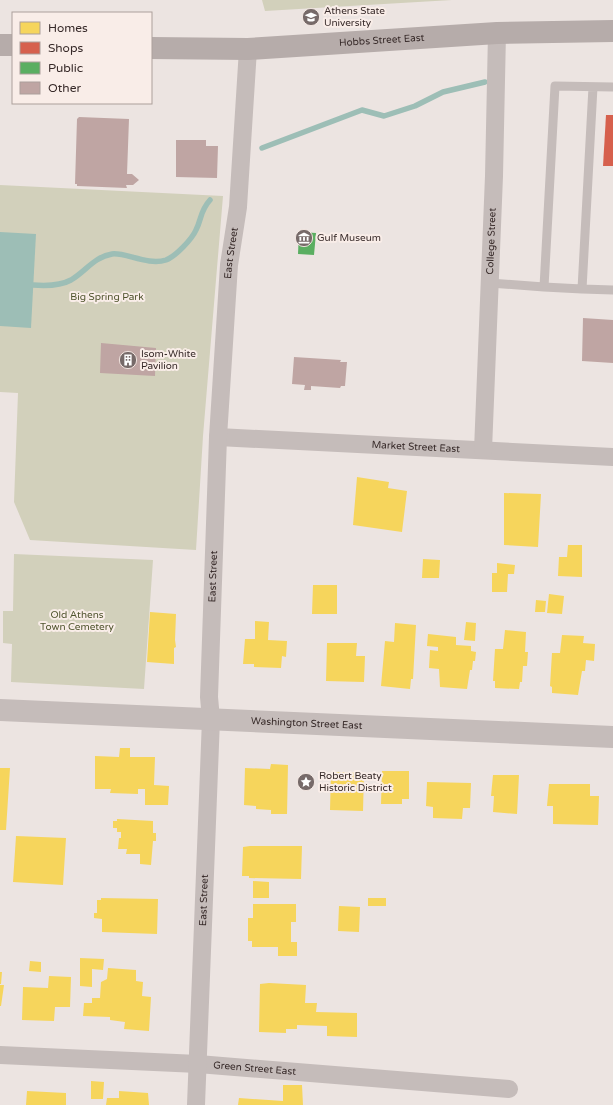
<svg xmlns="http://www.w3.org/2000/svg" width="613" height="1105" viewBox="0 0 613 1105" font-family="'Varela Round',sans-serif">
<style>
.green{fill:#d2d0bb}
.water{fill:#9dbeb6}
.homes{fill:#f6d55c}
.shops{fill:#d6604d}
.public{fill:#5aae61}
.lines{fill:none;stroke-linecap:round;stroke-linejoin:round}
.stream{stroke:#9dbeb6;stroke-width:5.5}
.building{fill:#bfa5a3}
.service{stroke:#c5bcba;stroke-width:9}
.minor{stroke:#c5bcba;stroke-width:18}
.tertiary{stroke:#c5bcba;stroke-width:22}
.secondary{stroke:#b6acaa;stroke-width:22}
.labels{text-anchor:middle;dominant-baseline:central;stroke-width:4;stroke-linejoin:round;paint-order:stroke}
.poi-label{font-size:10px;fill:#362928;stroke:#f9ede8;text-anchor:start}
.street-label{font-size:10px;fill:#362928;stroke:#f9ede8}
.park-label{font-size:10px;fill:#4e532c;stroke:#f9ede8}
</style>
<rect width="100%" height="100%" fill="#ece4e1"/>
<path class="green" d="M262,0h190l-187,11z
M0,185l223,11 -20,240 -7,114 -166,-10 -16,-38 4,-109 -18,-1z
M14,554l139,6 -9,129 -133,-7 1,-38 -9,-1v-32h10z"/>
<path class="water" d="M0,232l36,2 -5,94 -31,-2z"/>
<path class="homes" d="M357,477l32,5 -1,6 19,3 -5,41 -49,-7z
M504,493l37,1 -3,53 -34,-2z
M568,545h14v32l-24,-1 1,-19h8z
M423,559l17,1 -1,18h-17z
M497,563l18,2 -1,9h-6l-1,18h-15v-19h5z
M313,585h24v29h-25z
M549,594l15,2 -2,18 -15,-1z
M536,600l10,1 -1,11h-10z
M150,612l26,2 -1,26 1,7 -2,1v16l-27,-2z
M255,621l14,1 -1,18 19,1 -1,16 -4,-1 -1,12 -27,-1v-3h-11l2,-25h10z
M466,622l10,1 -1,18 -11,-1z
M395,623l21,2 -3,54h-2l-1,10 -29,-3 4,-45 9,1z
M505,630l21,2 -1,20h3l-1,14h-4l-1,16h-2l-1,7 -24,-1v-7h-2l2,-32h8z
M428,634l28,3v8l15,1v5l5,1 -1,9h-2l-1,9h-2l-3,19 -27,-2 -1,-18 -10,-1 1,-18 8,1v-4l-11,-1z
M562,635l22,1 -1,7 12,1 -1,17 -8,-1 -1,11h-3l-4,24 -26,-2v-6l-2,-1 2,-33h8z
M327,643h30l-1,13h9l-1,26 -38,-1z
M120,748h10v9h25l-1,28 15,1 -1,19h-23v-16h-7v5l-28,-1 1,-4h-16v-33l24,1z
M271,764l17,1 -1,49h-16v-4l-15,-1v-3l-12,-1 1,-37 25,1z
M0,768h10l-4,62h-6z
M382,771h27v28h-7v5h-21z
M331,772l33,1 -1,38 -33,-1z
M493,775h26l-2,39 -24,-2 1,-16h-3z
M427,782l44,1 -1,25h-7l-1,11 -29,-1v-11l-7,-1z
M549,784h41v12h9l-1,29 -45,-1v-18h-6z
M117,819l36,2v12h3v8h-3l-2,24 -11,-1v-10h-14l1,-5h-9l1,-11h2v-6h-4v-4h-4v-7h4z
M16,836l50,2 -3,47 -50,-3z
M250,846h52l-1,33 -52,-1v-2h-7l1,-29z
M253,881l16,1v16h-16z
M101,898l57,1 -1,35 -55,-2v-13l-8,-1v-5h3v-13h4z
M368,898h18v8h-18z
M253,904h43v18h-5v20h6v14h-19v-9h-26v-6h-4v-23h5z
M339,906l21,1 -1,25 -21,-1z
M80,958l24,1 -1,11 -11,-1v18l-12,-1z
M30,961l11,1v10l-12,-1z
M108,968l28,2v11l7,1 -1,14 9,1 -2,34 -25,-2 1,-7 -15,-2v-3l-27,-1 1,-13h8v-5h8l1,-16 6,-3z
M0,972h2l-1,12h-1z
M49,976l22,1 -1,30h-15l-1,14 -32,-1 1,-33 25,1z
M269,983l37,2 -1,18h12l-1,9 41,1v24l-30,-1v-10l-30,-1v4h-11v4l-27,-1 1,-48z
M0,985h4l-3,21h-1z
M91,1081l13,1 -1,17h-12z
M283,1085h19l1,20h-65l1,-7 44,3z
M27,1091l39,2v12h-40z
M119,1091l29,2 1,12h-43l1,-7h12z"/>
<path class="shops" d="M606,115h7v51h-10z"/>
<path class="public" d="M299,232l17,1 -2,22 -16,-1z"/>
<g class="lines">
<path class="stream" d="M262,148l100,-38 22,6 31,-10 28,-14 42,-10
M33,285c13,1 27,1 38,-5 15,-9 23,-23 41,-26 13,-2 36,12 54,6 10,-4 26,-21 30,-30 6,-12 4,-19 14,-30"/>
</g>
<path class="building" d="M79,117l50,2 -2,55h5l7,6 -6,5h-7l1,3 -50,-2v-2h-2l2,-65z
M176,140h30v6h12l-1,32 -41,-1z
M583,318l30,2v43l-31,-2z
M101,343l55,5 -1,28 -55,-3z
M294,357l47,3 -1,2h7l-2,24h-4l-1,2 -29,-2v4h-7l1,-5 -13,-1z"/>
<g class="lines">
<path class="service" d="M490,283l54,4 11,-201 58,1
M544,287l38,2 11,-202
M582,289l31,1"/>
<g class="minor">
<path id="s1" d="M218,437l395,20"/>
<path id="s2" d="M483,450l11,-274 3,-143"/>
<path id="s3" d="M0,1055l198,9 311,25"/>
<path id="s4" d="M196,1105l15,-386 -2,-22 9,-260 11,-172 9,-58 10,-158"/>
</g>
<path class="tertiary" id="s5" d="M0,710l613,27"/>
<g class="secondary">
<path d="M0,45h13"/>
<path id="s6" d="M151,48l97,1 249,-16 116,-2"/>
</g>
</g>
<defs>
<symbol id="university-disc" viewBox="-11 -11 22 22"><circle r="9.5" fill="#766a69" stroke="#f9ede8"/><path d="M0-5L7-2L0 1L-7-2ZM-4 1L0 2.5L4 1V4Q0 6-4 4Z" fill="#fff"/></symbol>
<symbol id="museum-disc" viewBox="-11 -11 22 22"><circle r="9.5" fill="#766a69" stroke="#f9ede8"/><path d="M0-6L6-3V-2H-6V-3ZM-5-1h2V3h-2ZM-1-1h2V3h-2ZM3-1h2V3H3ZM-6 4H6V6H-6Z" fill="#fff"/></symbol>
<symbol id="building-disc" viewBox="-11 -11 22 22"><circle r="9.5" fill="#766a69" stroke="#f9ede8"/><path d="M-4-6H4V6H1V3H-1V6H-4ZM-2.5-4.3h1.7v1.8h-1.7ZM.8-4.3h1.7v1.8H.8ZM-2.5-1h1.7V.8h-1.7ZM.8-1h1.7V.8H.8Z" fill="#fff"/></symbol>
<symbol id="sight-disc" viewBox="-11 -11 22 22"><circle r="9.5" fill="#766a69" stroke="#f9ede8"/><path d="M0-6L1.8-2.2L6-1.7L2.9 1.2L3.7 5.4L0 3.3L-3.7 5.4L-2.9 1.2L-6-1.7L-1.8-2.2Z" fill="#fff"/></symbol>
</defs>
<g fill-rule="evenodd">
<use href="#university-disc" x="301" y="7" width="20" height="20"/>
<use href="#museum-disc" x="294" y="228" width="20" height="20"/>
<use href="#building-disc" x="118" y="350" width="20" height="20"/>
<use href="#sight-disc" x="296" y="772" width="20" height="20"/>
</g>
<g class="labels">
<g class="poi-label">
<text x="324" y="11">Athens State<tspan x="324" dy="12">University</tspan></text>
<text x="317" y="238">Gulf Museum</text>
<text x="141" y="354">Isom-White<tspan x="141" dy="12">Pavilion</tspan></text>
<text x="319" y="776">Robert Beaty<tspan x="319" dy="12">Historic District</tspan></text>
</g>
<g class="street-label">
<text stroke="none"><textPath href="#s6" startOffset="231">Hobbs Street East</textPath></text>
<text stroke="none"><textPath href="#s2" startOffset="209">College Street</textPath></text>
<text stroke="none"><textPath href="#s4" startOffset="853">East Street</textPath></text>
<text stroke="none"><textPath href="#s1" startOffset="198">Market Street East</textPath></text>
<text stroke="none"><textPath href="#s4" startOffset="529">East Street</textPath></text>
<text stroke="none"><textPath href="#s5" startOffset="307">Washington Street East</textPath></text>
<text stroke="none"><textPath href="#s4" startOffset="205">East Street</textPath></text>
<text stroke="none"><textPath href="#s3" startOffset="255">Green Street East</textPath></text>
</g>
<g class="park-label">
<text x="107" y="297">Big Spring Park</text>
<text x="77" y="615">Old Athens<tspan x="77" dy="12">Town Cemetery</tspan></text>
</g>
</g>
<rect x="12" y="12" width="140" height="92" fill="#f9ede8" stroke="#ab9f9b"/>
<rect x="20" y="22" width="20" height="12" fill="#f6d55c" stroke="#ab9f9b"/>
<text x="48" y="32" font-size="12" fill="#362928">Homes</text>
<rect x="20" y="42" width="20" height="12" fill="#d6604d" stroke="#ab9f9b"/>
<text x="48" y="52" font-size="12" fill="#362928">Shops</text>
<rect x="20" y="62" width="20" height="12" fill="#5aae61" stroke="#ab9f9b"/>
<text x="48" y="72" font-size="12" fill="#362928">Public</text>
<rect x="20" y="82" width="20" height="12" fill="#bfa5a3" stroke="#ab9f9b"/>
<text x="48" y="92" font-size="12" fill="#362928">Other</text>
</svg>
